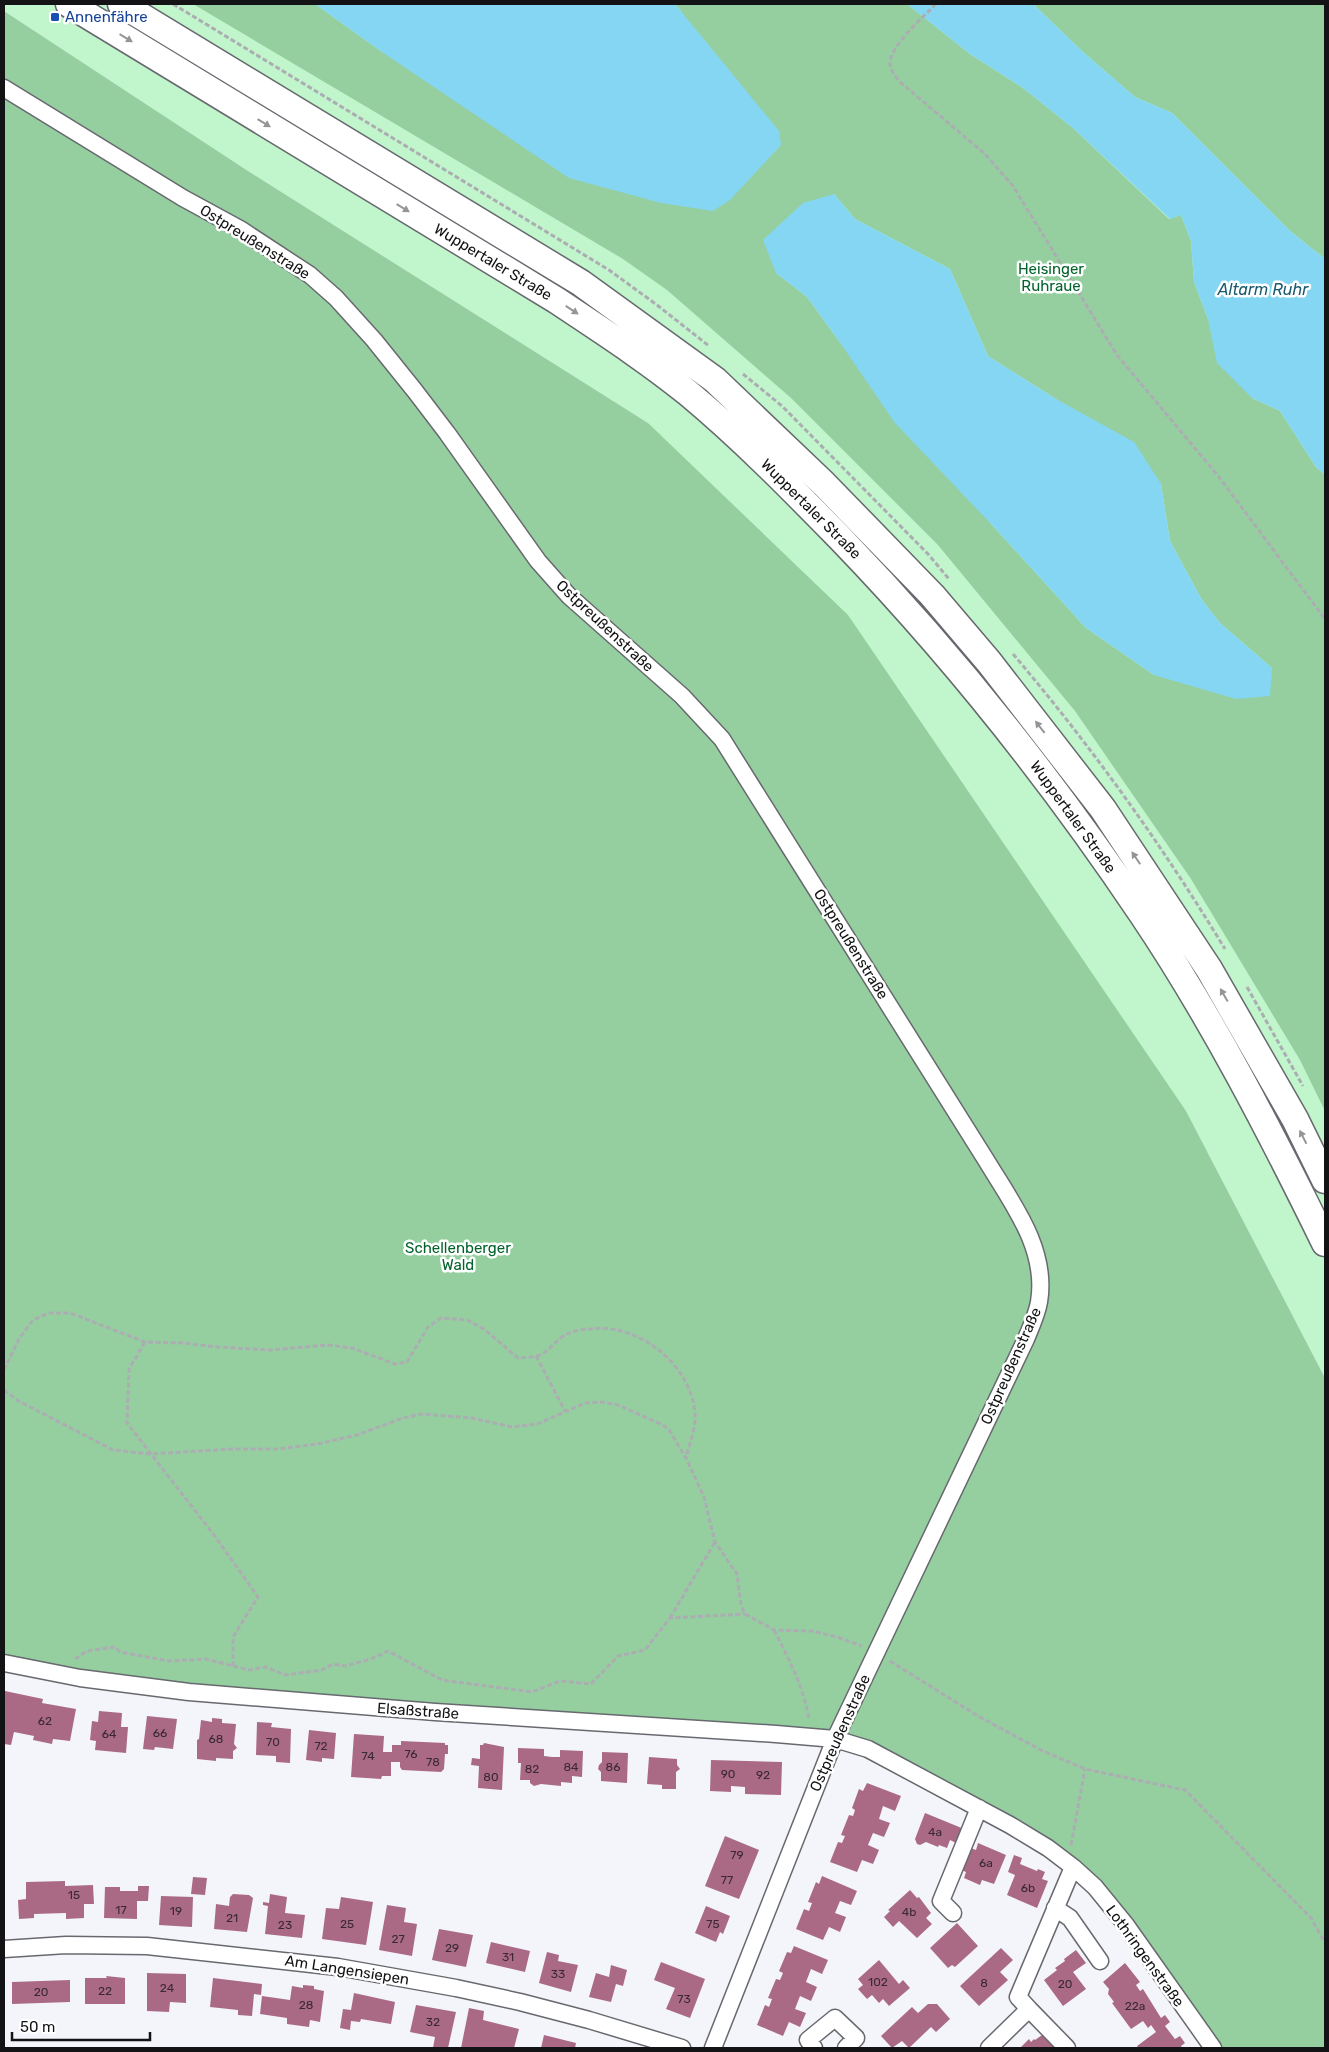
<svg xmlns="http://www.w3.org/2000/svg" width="1329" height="2052" viewBox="0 0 1329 2052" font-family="Rubik,sans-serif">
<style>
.green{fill:#c1f5cb}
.forest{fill:#95cfa0;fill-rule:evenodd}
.water{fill:#85d6f3}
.building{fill:#aa6a86}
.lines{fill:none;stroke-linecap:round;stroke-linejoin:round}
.minor-casing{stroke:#67696f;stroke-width:19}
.primary-casing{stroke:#67696f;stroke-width:29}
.path{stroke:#acadb2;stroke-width:3;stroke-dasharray:5 2.5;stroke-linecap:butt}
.minor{stroke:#fff;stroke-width:16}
.primary{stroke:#fff;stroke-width:26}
.oneway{fill:#959596}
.transit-dot{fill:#1a4fb4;stroke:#fff;stroke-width:2}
.labels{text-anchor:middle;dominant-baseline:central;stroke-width:5;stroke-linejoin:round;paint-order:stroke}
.number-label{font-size:12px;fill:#392931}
.transit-label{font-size:15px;fill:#164399;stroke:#fff;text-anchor:start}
.street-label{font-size:15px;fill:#131315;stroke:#fff}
.park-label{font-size:15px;fill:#02632b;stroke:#fff}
.water-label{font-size:16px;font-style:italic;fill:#195a6e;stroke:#fff}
</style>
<rect width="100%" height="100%" fill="#f3f5fb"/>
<path class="green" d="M4,4h1321v1374l-139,-267 -538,-688 -400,-252 -244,-160z"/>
<path class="forest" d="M193,4h122l67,48 299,-41 -6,-7h232l63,50 53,34 50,40 96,91 12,-4 10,26 3,41 14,37 44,79 28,13 36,56 9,8v636l-25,-51 -109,-181 -116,-168 -137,-166 -147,-147 -124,-108 -44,-31zM834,194l21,25 95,50 38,87 68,43 105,85 9,57 32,59 18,23 52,45 -118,7 -68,-47 -94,-103 -153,-184 -32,-44 -31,-24z
M1033,4h292v255l-35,-28 -118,-118 -37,-16 -52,-45z
M4,11l244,160 400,252 200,192 338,496 139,267v670h-110l-117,-162 -231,-139 -678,-58 -185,-30z"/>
<path class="water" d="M315,4h360l104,127 2,14 -51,55 -17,11 -52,-8 -92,-25 -187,-126z
M907,4h126l50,48 52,45 37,16 118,118 35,28v216l-9,-8 -36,-56 -28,-13 -35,-35 -9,-44 -14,-37 -3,-41 -10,-26 -11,4 -97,-91 -50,-40 -53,-34z
M834,194l21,25 95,50 38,87 68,43 78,43 27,42 9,57 32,59 18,23 52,45 -2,28 -34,3 -82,-24 -68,-47 -94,-103 -97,-102 -56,-82 -32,-44 -31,-24 -13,-33 40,-37z"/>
<path class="building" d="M5,1691l38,8 -1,4 34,6 -6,32 -17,-2 -1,5 -19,-4 1,-4 -20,-4 -3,13 -7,-1z
M99,1711l23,2 -1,14h7l-2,26 -31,-3 1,-9 -6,-1 2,-19 6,1z
M147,1716l30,3 -4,30 -18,-2 -1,3 -11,-1z
M212,1718l10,1v4l14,1 -2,20 3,4 -4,3v8l-17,-1v3l-19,-2v-19l2,-1 2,-19 11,2z
M257,1722l15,1 -1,4 20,2 -1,34 -14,-1v-6l-20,-1z
M309,1730l27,3 -2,26 -12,-1v4l-16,-2z
M354,1734l30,2 -1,16h9v-7h9v-4l44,2v2h3v9h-3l-1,15 -3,3 -39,-2 -2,-3v-5h-9v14h-9l-1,3 -30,-2z
M484,1743l20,4 -2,43 -24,-2 1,-22 -8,-1 1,-7 8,1v-14h3z
M518,1748l26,1v7l8,1h8v-7l23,1 -1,26 -10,-1v7l-11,-1v4l-20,-2 -7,2 -4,-3v-3h-10l1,-17h-3z
M602,1752l26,1 -1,30 -26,-2v-9l-3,-3 1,-4 3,-3z
M649,1757l28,2v6l3,4 -4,3v17h-14v-4l-15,-1z
M711,1760l71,2 -1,33 -36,-1v-7l-14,-1v6l-21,-1z
M867,1783l34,13 -6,15 -12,-5 -4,13 11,4 -6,14 -11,-4 -5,12 11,5 -6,14 -11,-4 -5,12 -27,-10 8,-20 4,1 3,-7 -4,-1 8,-20 4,1 2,-6 -3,-2 7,-19 4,2z
M925,1813l39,16 -6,15 -8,-4 -3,8 -8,-3 -1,2 -12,-5 -6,3 -3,-1 -2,-5z
M725,1836l34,14 -20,49 -34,-13z
M978,1843l28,12 -12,29 -12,-4 -2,5 -16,-7 2,-6 -7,-3 9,-22 8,3z
M1014,1855l8,3 -2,6 17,7 1,-2 7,3 -3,7 6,2 -11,27 -30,-13 8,-20 -7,-3z
M822,1876l35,15 -6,14 -11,-4 -5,12 11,4 -6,15 -11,-5 -6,13 -27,-11 8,-20 5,2 3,-8 -4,-1 8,-20 3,2z
M193,1877l14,1 -2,17 -14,-1z
M65,1881v5l28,-1 1,19h-10v14l-18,1v-6l-32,1v4l-15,1 -1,-19 8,-1v-17z
M138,1886h11l-1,15h-11v18l-33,-1 1,-31h15v4h18z
M910,1890l7,8 2,-1 12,16 -5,5 6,6 -15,14 -18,-17 -6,6 -9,-10 6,-6 -2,-1z
M233,1894l16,1 4,3 -6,34 -33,-3 2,-25 13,2 1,-9z
M270,1894l17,3 -2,16 20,2 -3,23 -37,-4 3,-28 -5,-1v-3l6,1z
M161,1896l32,1 -1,30 -33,-2z
M341,1897l32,5 -7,43 -44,-6 4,-31 13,1z
M387,1905l19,3 -2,14 13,2 -5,32 -33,-6z
M706,1906l24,10 -7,18 -3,-2 -4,10 -21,-9z
M957,1923l21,23 -23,21 -3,-2 -4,3 -18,-20z
M439,1929l34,6 -7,32 -34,-7z
M491,1942l39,9 -5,21 -39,-9z
M794,1946l34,14 -6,14 -11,-5 -5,13 11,5 -6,14 -11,-5 -5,13 11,4 -6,14 -11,-5 -6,14 -26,-11 8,-20 4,2 3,-8 -4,-1 8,-19 4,1 3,-7 -4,-2 8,-19 4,1z
M1001,1948l12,12 -13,12 8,8 -29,26 -19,-20z
M1076,1950l10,13 -13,9 13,17 -23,17 -19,-26 13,-10 -2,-2 10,-7 -1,-2z
M547,1952l12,3 -1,6 20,4 -7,27 -32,-9z
M879,1960l20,24 4,-4 7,8 -21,18 -6,-7 -4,4 -7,-8 -5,4 -9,-10 5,-4 -5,-6z
M661,1962l44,17 -15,39 -24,-9 9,-21 -21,-8z
M1125,1963l15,19 -4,3 4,6 3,-2 18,29 4,-3 5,7 -5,4 10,13 5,-3 5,7 -4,3 1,2h-44l-1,-2 19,-14 -5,-7 -3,3 -5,-7 -12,8 -19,-26 2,-1 -6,-8 1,-5 -6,-7z
M611,1965l16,5 -4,16 -7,-2 -5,18 -22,-5 7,-24 13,4z
M147,1973l39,1v29l-16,-1 -1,10 -22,-1z
M106,1976l19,2v26h-40v-26h22z
M213,1978l49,6 -1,11 -7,-1 -2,22 -14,-1v-5l-28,-3z
M70,1980v22l-58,2v-22z
M303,1985l11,1v3l10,2 -4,31 -10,-2 -1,7 -22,-3v-6l-27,-4 2,-18 28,4 2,-14 11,2z
M354,1993l41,9 -4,22 -30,-5 -1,3 -9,-1 -1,9 -10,-2 3,-19 8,1z
M928,2004h9l13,15 -14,13 -5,-5 -22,21 -7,-7 -10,7 -11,-12 31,-29 6,6z
M416,2005l40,7 -8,36h-15l2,-11 -25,-5z
M469,2008l15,3 -1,9 36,9 -5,19h-53z
M544,2035l32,8 -1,5h-34z
M1042,2035l13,13h-35l9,-9 2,3 3,-3 1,1z"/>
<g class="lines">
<defs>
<path id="minor" d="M4,88l179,110 57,31 70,46 26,23 38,42 41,51 32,42 91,128 31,35 113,100 40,43 264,421c26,43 62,89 53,142 -2,12 -8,25 -13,37l-191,400 -122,309
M4,1663l76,15 109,14 246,20 341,22 59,5 33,10 142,76 38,23 25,19 22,20 31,38 87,123
M1055,1908l15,10 30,43
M953,1913l-12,-12 38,-93
M4,1949l62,-4 81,1 191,21 118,21 64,14 69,18 93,28
M1029,2009l38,39
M814,2048l-6,-8 27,-22 21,20 -10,10
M989,2048l40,-39 -11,-12 55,-130"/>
<path id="primary" d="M69,4l487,296c45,30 90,59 132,93 54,45 103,95 152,145 112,116 212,242 302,376 70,104 128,217 183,329
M121,4l460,279 134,97 109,104 108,111 57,67 114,147 106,160 86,150 30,61"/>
</defs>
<use href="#minor" class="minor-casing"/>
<use href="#primary" class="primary-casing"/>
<path class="path" d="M173,4l436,266 48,35 52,41
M936,4c-12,12 -47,43 -46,60 1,7 5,12 10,18l85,72 28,32 104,169 102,122 106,142
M743,374l39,32 146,148 21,25
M1013,654c79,93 149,191 212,295
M1247,987l56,99
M145,1342l-16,27 -2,54 87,112 44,62 -25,40v29
M536,1356l29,55
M4,1370l15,-31 14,-19 16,-7h21l75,29 38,1 34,4 53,3 58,-5 24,3 43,16 12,-2 21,-35 13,-9 26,2 17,9 34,29c6,-1 13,0 19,-2 13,-4 19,-17 30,-22 7,-3 16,-5 23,-5 47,-7 101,35 105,84 1,15 -5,30 -9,44
M4,1390l13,10 96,50 37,4 83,-5h45l39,-5 40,-9 46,-17 18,-4 51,4 40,9 25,-3 48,-21 16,-1 17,3 45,20 6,5 17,28 18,39 11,45 22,32 4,31 4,9 29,16 38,1 25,6 25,9
M670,1618l45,-76
M774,1630c15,29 30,58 35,90
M75,1659l12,-8 28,-4 5,5 49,9 37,-2 43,11 16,-3 21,8 36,-5 11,-6 12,2 26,-7 17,-8 54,29 90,12 28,-11 31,3 27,-28 27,-6 25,-32 75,-4
M890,1661l88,55 63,34 44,19 100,21 126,128 14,25
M1071,1845l14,-76"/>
<use href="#minor" class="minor"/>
<use href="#primary" class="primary"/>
</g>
<defs><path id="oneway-solid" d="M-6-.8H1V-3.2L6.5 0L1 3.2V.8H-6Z" transform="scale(1.25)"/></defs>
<g class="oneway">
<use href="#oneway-solid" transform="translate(126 38) rotate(31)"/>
<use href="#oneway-solid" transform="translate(264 123) rotate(31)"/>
<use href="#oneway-solid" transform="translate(403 208) rotate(31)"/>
<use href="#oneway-solid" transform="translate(572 310) rotate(33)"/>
<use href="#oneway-solid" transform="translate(1040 727) rotate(-128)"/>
<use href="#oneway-solid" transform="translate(1136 858) rotate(-124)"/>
<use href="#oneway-solid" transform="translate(1224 995) rotate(-120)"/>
<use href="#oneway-solid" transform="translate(1303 1137) rotate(-117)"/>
</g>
<rect class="transit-dot" x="50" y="12" width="10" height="10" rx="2.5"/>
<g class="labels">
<g class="number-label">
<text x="45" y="1721">62</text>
<text x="160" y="1733">66</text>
<text x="109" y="1734">64</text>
<text x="216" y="1739">68</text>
<text x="273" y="1742">70</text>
<text x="321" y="1746">72</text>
<text x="411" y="1754">76</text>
<text x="368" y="1756">74</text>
<text x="433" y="1762">78</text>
<text x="571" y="1767">84</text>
<text x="613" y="1767">86</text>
<text x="532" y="1769">82</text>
<text x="728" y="1774">90</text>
<text x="763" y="1775">92</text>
<text x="491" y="1777">80</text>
<text x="935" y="1832">4a</text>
<text x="737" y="1855">79</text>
<text x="986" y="1863">6a</text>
<text x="727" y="1880">77</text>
<text x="1028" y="1888">6b</text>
<text x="74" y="1895">15</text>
<text x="121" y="1910">17</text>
<text x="176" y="1911">19</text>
<text x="909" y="1912">4b</text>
<text x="232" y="1918">21</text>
<text x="347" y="1924">25</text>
<text x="713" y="1924">75</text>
<text x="285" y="1925">23</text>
<text x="398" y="1939">27</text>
<text x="452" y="1948">29</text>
<text x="508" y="1957">31</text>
<text x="558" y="1974">33</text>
<text x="878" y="1982">102</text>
<text x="984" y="1983">8</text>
<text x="1065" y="1984">20</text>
<text x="167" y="1988">24</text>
<text x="105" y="1991">22</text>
<text x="41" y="1992">20</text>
<text x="684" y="1999">73</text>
<text x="306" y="2005">28</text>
<text x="1135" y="2006">22a</text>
<text x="433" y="2022">32</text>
</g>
<g class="transit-label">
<text x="65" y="17">Annenfähre</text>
</g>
<g class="street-label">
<text transform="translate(255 242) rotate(32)">Ostpreußenstraße</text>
<text transform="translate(493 262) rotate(31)">Wuppertaler Straße</text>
<text transform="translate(811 509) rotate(45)">Wuppertaler Straße</text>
<text transform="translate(605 626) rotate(43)">Ostpreußenstraße</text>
<text transform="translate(1073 817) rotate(54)">Wuppertaler Straße</text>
<text transform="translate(851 944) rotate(58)">Ostpreußenstraße</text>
<text transform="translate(1011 1366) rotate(-66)">Ostpreußenstraße</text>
<text transform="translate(418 1711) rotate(4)">Elsaßstraße</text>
<text transform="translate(840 1733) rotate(-66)">Ostpreußenstraße</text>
<text transform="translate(1145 1956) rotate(54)">Lothringenstraße</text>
<text transform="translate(347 1970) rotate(9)">Am Langensiepen</text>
</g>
<g class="park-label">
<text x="1051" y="269">Heisinger<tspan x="1051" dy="17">Ruhraue</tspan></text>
<text x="458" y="1248">Schellenberger<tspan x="458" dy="17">Wald</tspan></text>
</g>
<g class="water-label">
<text x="1263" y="289">Altarm Ruhr</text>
</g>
</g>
<rect width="1329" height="2052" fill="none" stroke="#131315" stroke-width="10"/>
<path d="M12 2032v8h138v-8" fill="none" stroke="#131315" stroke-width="2.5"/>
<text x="20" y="2032" font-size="15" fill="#131315" stroke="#ffffff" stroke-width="4" paint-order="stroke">50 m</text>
</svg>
